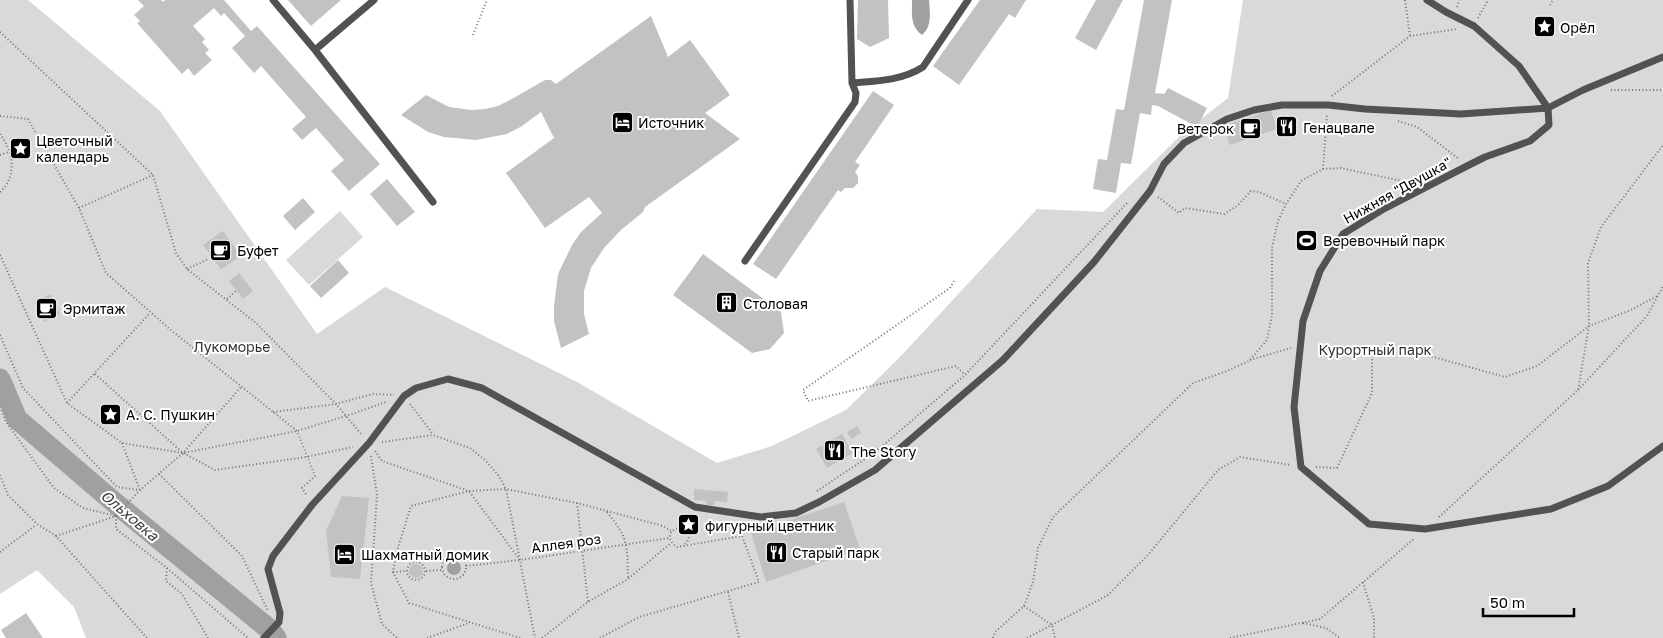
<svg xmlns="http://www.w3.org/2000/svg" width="1663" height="638" viewBox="0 0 1663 638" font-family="'Golos Text',sans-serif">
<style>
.green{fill:#d9d9d9}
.water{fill:#a0a0a0}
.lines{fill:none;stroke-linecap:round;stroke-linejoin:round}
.river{stroke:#a0a0a0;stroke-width:21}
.building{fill:#c2c2c2}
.path{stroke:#747474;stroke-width:2;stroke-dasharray:1 2.5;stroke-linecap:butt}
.lane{stroke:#525252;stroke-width:7}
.labels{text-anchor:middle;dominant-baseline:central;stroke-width:4;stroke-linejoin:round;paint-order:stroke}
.poi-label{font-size:14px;fill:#000;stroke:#fff;text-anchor:start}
.street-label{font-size:14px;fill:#000;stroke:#fff}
.park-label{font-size:14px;fill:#303030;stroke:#fff}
.water-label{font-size:15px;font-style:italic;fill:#414141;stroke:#fff}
</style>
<rect width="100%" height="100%" fill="#fff"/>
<path class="green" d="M0,0h28l132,111 157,223 68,-47 192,95 140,81 55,-17 74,-36 55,-54 136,-147 66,3 80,-79 45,-35 15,-98h420v638h-1577l-12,-31 -37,-37 -37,24z
M340,211l23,26 -54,48 -23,-25z"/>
<path class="water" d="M912,0h17c1,13 3,27 -7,35 -12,-9 -10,-20 -10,-35z
M447 568a7 7 0 1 1 14 0a7 7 0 1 1-14 0Z"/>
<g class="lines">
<path class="river" d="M0,379l17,40 98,84 154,126 7,9"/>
</g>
<path class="building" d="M138,0h23l2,2 2,-2h59l27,31 6,-5 123,138 -31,27 -18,-20 13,-11 -28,-32 -14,12 -10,-11 14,-12 -45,-51 -7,7 -22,-25 13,-12 -21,-23 -3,3 -7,-8 -21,18 12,13 -3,3 7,8 -4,3 7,7 -18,16 -6,-8 -6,6 -45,-51 3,-2 -6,-6 10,-9z
M288,0h53l-30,26z
M858,0h30l1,38 -19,9 -13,-8z
M980,0h46l-11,18 -6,-4 -50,71 -26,-19z
M1096,0h27l-27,50 -21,-12z
M1144,0h28l-17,93 9,1 4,-6 39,20 -10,19 -39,-21 -6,-1 -1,10 -11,-2 -9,51 -10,-1 -5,30 -23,-4 5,-30 9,1 9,-51 8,1z
M651,16l17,41 22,-17 40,55 -25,18 35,26 -95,68 -2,5 -22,18 -17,18 -13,20 -7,23v23l5,20 -28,14 -7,-27v-15l4,-32 14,-29 9,-13 21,-19 -13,-16 -44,31 -39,-55 48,-35 -13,-26 -19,14 -15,8 -31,6 -32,-3 -16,-5 -27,-17 25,-20 23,12 22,3 14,-1 13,-3 12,-6 35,-20h6l5,4z
M873,91l21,14 -39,57 5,3 -5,7 3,4v7l-5,5h-8l-4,4 -3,-2 -62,89 -23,-15z
M1271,110l6,19 -47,16 -7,-19z
M387,179l28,33 -18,14 -27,-32z
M303,198l12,14 -20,18 -12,-14z
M223,231l18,25 -20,13 -18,-24z
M703,254l78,58 3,21 -14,16 -18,4 -79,-58z
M338,260l11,13 -28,25 -11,-12z
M239,273l14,18 -10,8 -14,-18z
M50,294l10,20 -16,8 -10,-20z
M857,426l4,7 -10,6 -4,-7z
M842,434l11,19 -26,15 -11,-19z
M694,489l34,3 -1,10 -12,-1 -1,4h-8v-4l-12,-1z
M342,496l27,2 -9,81 -29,-2 -5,-46z
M844,502l16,47 -94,33 -15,-49z
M409 571a7 7 0 1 1 14 0a7 7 0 1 1-14 0Z
M26,613l17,25h-37l-5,-8z"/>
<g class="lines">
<path class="path" d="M1405,0l5,36
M1550,5l3,-5
M1457,7l2,-7
M1478,18l10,-18
M0,32l153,143 23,78 11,16 69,54 80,81 26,31
M473,35l14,-35
M1611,90h52
M1332,96l78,-60 47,-7
M0,116l28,3 51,89 27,65 66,58 125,100 18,45 -13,12 5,8
M1398,121l19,6 42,32
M0,134c13,17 18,42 0,58
M0,155l20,-7
M1323,169l4,-55
M1158,197l21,16 6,-5 39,6 13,-8 14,-15 8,1 27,12
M79,208l74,-33
M0,255l67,148 55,40 61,10 114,-22 49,-15 40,-14
M187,269l21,-10
M954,281l-4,7 -147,102 5,11 148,-35 9,9
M227,299l10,-9
M0,335l23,53 94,99 23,3
M1250,360l41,-12
M95,374l88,79 32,17 91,-13 47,-10
M1578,390l69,-74 16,-30
M67,403l83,-90
M410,404l23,30
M0,407l6,15 48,66 29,20 33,8
M273,412l63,-8 37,-10 21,1
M382,442l51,-7 37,13 15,12 14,16 7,13 29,149
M122,443l18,47
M375,451l7,10 87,30 51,69
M371,456l6,39 -6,88 11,41 15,14
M1316,467l21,1 35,-75v-37l15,-12 118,33 32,-11 52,-40 42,-16 26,-14
M159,474l83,82 26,55
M0,475l8,20 29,29 19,12 91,102
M817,491l57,-38 91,-78 162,-172
M577,503l11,99
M607,512c22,27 20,33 21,66
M116,516v13l51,39 81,70
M1439,517l139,-127 11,-64 -1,-63 13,-36 62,-82
M683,528l7,-13
M56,536l60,-20 24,-26 43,-37 58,-66
M0,552l36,-27
M442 567a12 12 0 1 1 24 0a12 12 0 1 1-24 0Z
M407 571a9 9 0 1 1 18 0a9 9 0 1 1-18 0Z
M466,566l54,-6 149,-22
M167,568l-1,13 16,13 26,44
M426,571l15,-1
M393,572l14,-1
M1363,582l11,36v20
M728,592l11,46
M1024,606l28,19 3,13
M1303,623l23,5 14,10
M427,638l42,-15
M520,638l-111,-35 -16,-31 3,-18 15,-48 58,-15 37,-2 71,14 86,23 8,5
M542,638l46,-36 40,-23 43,-36
M600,638l39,-21 120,-35 -17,-46 -65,11c-19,-13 5,-27 11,-13 2,5 -1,8 -4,11
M993,638l2,-6 29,-26 9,-24 5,-34 15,-31 140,-134 34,-12 22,-10 18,-21 5,-25v-67l6,-27 8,-17 15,-23 22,-12 18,-1 70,15
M1027,638l81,-43 40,-40 70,-85 22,-13 51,8
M1230,638l90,-19 95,-81"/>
<path class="lane" d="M273,0l42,50 118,152
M1427,0l19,12 28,14 45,40 29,42 1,17 -19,16 -45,16 -18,9 -85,44 -39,24 -23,37 -17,50 -9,86 7,60 68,57 56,5 126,-20 57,-23 55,-40
M315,50l59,-50
M852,83c24,-2 49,-2 71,-16l45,-67
M745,261l110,-159 1,-9 -4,-10 -2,-83
M264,638l15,-16 1,-9 -12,-44 5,-13 39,-51 57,-62 35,-47 12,-8 32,-9 34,9 213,119 66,10 35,-4 23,-11 56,-32 128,-110 91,-98 56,-71 14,-27 20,-21 43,-24 27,-9 28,-5h46l37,4 96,5 87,-6 35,-18 80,-33"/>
</g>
<defs>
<symbol id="sight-square" viewBox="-11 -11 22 22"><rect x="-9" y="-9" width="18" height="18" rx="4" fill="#000" stroke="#fff"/><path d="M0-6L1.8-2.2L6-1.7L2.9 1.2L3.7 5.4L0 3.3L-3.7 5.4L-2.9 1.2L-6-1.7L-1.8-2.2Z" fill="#fff"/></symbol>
<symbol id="hotel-square" viewBox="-11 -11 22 22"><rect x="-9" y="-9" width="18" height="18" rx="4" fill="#000" stroke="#fff"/><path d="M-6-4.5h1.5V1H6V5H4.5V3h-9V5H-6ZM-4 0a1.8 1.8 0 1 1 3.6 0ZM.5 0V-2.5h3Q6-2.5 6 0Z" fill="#fff"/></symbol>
<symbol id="restaurant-square" viewBox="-11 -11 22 22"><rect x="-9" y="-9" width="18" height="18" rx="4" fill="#000" stroke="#fff"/><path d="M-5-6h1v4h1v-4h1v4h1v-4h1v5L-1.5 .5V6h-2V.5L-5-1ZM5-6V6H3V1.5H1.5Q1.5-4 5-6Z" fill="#fff"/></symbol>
<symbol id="cafe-square" viewBox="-11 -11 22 22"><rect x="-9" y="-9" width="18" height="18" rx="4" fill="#000" stroke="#fff"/><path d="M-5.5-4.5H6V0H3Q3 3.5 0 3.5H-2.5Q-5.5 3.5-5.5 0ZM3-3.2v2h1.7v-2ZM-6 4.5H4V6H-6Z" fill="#fff"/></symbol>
<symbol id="stadium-square" viewBox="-11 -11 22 22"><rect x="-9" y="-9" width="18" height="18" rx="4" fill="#000" stroke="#fff"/><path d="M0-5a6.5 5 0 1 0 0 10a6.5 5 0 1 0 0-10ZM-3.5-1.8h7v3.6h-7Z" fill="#fff"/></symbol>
<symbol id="building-square" viewBox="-11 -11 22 22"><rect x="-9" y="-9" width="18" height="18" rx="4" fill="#000" stroke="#fff"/><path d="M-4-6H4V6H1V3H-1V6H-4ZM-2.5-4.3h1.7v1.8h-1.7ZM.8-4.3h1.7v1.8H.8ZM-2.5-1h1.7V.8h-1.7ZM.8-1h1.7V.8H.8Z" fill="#fff"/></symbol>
</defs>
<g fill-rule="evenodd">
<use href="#sight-square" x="1532" y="14" width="25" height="25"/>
<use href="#hotel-square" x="610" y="110" width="25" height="25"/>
<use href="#restaurant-square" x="1274" y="114" width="25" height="25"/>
<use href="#cafe-square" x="1238" y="116" width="25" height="25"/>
<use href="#sight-square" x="8" y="136" width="25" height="25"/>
<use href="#stadium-square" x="1294" y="228" width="25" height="25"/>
<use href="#cafe-square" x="208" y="238" width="25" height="25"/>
<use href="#building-square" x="714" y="290" width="25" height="25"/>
<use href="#cafe-square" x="34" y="296" width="25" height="25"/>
<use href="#sight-square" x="98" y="402" width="25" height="25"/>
<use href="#restaurant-square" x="822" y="438" width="25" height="25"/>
<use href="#sight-square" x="676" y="512" width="25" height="25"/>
<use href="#restaurant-square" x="764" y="540" width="25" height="25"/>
<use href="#hotel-square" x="332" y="542" width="25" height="25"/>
</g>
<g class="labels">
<g class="poi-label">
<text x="1560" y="27">Орёл</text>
<text x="638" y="122">Источник</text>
<text x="1303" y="127">Генацвале</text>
<text x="1234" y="128" text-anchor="end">Ветерок</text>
<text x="36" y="140">Цветочный<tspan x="36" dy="16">календарь</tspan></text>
<text x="1323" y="240">Веревочный парк</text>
<text x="237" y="250">Буфет</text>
<text x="743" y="303">Столовая</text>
<text x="63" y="308">Эрмитаж</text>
<text x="126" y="414">А. С. Пушкин</text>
<text x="851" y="451">The Story</text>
<text x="705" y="525">фигурный цветник</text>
<text x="792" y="552">Старый парк</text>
<text x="361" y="554">Шахматный домик</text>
</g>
<g class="street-label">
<text transform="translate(1397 190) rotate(-29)">Нижняя "Двушка"</text>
<text transform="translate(566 543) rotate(-8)">Аллея роз</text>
</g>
<g class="park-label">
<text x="232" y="346">Лукоморье</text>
<text x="1375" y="349">Курортный парк</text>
</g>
<g class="water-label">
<text transform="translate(130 515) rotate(40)">Ольховка</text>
</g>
</g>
<path d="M1483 608v8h91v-8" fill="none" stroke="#000000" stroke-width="2.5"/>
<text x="1490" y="608" font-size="15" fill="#000000" stroke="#ffffff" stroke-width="4" paint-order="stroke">50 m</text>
</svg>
